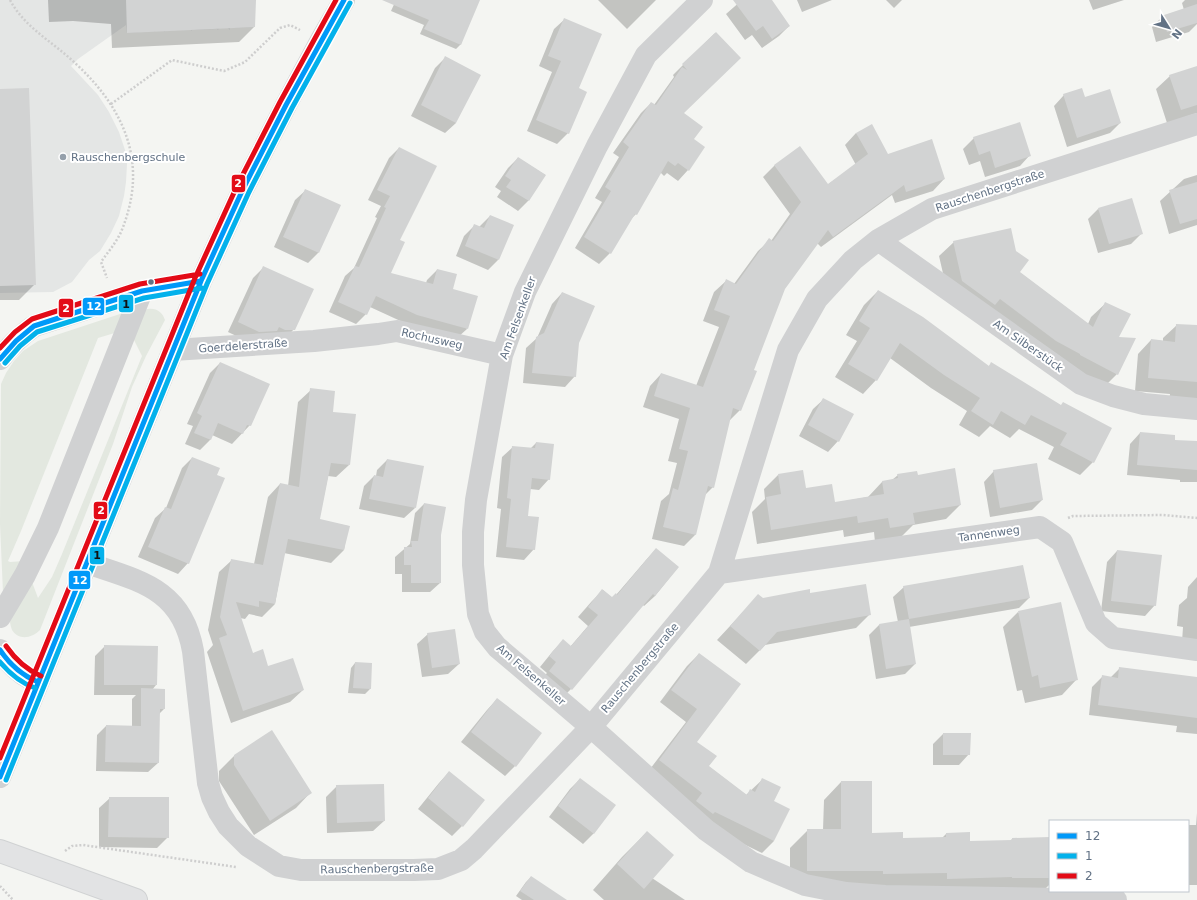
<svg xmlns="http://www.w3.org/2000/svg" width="1197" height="900" viewBox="0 0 1197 900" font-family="'DejaVu Sans',sans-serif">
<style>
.built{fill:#e4e6e5}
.green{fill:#e3e8e0}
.shadow{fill:#0003}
.building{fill:#d2d3d3}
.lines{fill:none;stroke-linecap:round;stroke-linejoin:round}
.major-casing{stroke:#d0d2d3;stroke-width:24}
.path{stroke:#cecece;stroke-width:2.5;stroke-dasharray:2 2;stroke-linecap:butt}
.minor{stroke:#d0d1d2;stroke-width:22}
.major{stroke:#e2e3e4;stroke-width:22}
.bus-1-casing{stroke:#fff;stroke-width:8}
.bus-2-casing{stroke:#fff;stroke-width:8}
.bus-3-casing{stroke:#fff;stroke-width:8}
.bus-1{stroke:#0099f9;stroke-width:5}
.bus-2{stroke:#03b1eb;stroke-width:5}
.bus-3{stroke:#e30b17;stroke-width:5}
.poi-dot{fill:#95a0ab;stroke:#fff;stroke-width:1.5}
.bus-dot{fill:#627285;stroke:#fff;stroke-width:1.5}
.labels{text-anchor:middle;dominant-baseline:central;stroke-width:4;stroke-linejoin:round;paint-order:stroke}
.poi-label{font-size:11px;fill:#627285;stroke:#fff;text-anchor:start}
.street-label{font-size:11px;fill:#627285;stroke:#fff}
.line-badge{stroke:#fff;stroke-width:1.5}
.badge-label{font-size:11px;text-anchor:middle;font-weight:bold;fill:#fff}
.pale-badge-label{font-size:11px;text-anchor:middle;font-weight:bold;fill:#111}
</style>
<rect width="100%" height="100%" fill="#f4f5f2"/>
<path class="built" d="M0,0h254l1,27 -25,1v2l-2,-2h-9l-1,2 -1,-1 -25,1 -1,1v-1h-26l-1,2v-1h-9v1l-1,-1 -27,2 -1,-8 -48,34 -7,7 27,29 11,17 10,20 6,18 2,14 -1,18 -2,14 -5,20 -8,17 -11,18 -11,9 -17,22 -19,10 -53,1z"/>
<path class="green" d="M148,309c9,-1 14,3 17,11l-19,36 -14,31 -19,57 -73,186c-8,8 -21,11 -28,0 -1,-3 -2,-6 -2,-9l22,-39 6,16 14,-21 10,-23 80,-198 -11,-22 13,-24z
M123,313l-5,19 -20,6 -77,193 -13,30 2,1 14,-1 -21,32 -3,-69 1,-140 5,-11 8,-12 9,-10 15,-10z"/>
<path class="shadow" d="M48,0h207l-1,27 -15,15 -127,6 -1,-24 -38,-3 -24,1z
M396,0h78l-13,44 -5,5 -36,-15 4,-9 -33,-14z
M598,0h58l-29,29z
M742,0h28l19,26 -10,10 -17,12 -10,-13 -7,5 -19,-26z
M797,0h35l-30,12z
M886,0h16l-8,8z
M1089,0h35l-31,10z
M1185,0h12v24l-8,8 -33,10 -4,-15 10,-10 22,-7 -2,-7z
M565,19l13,70 -10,44 -11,11 -30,-13 25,-59 -13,-6 15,-37z
M715,33l-32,80 10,27 -5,30 -10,11 -11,-8 -3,3 -4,-4 -24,42 -6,6 -20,33 -11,11 -24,-16 27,-46 -7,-4 24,-41 -6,-4 28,-40 10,-10 3,2 20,-28 -1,-2z
M445,58l11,65 -11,10 -34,-17 24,-48z
M1197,67v46l-30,10 -11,-34 14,-13z
M0,90l35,194 -16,16h-19z
M1064,95l21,4 35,24 -10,10 -43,14 -13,-41z
M856,133l31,22 57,24 -11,12 -38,12 -3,-8 -71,52 -4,-4 -33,46 -31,81 -13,40 -11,11 -16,66 -8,8 -10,40 -11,11 -32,-7 9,-38 8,-7 8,-31 -9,-2 11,-42 -36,-12 7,-21 11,-12 35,12 23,-59 -16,-6 11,-29 12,-11 8,3 24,-33 12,-11 1,1 19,-27 -27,-37 12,-12 52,20 29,-20 -11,-20z
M974,138l56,17 -10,11 -35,11 -5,-16 -11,4 -6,-16z
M399,148v92l-9,34 36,9 1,-3 10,-10 14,20 16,39 -10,9 -50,-14 -37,-17 -4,7 -10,10 -27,-12 16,-36 9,-8 23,-50 -2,-1 6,-11 -13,-6 21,-42z
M518,158l27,17 -17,26 -10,10 -21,-14 4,-6 -6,-4 13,-19z
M1197,175v50l-28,9 -9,-33 24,-22z
M306,190l33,15 -21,48 -10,10 -34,-16 21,-47z
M1098,209l44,24 -11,11 -33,9 -10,-34z
M490,216l8,44 -10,10 -32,-14 8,-20 11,-11 4,2z
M954,242l61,9 4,21 69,52 3,-7 15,-14 12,34 -1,37 -14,14 -155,-93 -9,-39z
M264,267l30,62 -10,11 -35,2 -21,-10 25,-54z
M878,291l110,76 3,-3 70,42 32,56 -13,13 -32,-16 6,-12 -35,-18 -9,9 -20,-12 -11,11 -20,-12 8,-14 -36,-23 -41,-30 -14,22 -13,14 -28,-17 22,-36 -11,-6 18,-30z
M562,293l16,50 -3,33 -10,11 -42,-4 3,-35 11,-10 15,-34z
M1177,325l20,1v77l-28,-2 1,-7 -35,-3 3,-37 13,-14 12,1v-3z
M220,363l30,62 -18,19 -20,-9 -2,5 -10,10 -15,-6 8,-18 -6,-2 23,-51z
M311,390l20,23 18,52 -13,12 -8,-1 -9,44 29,6 -4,24 -13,13 -47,-10 -9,51 -13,13 -13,-3 -4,5 -5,-1 12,36 16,13 35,23 -13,12 -59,21 -24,-71 6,-7 -5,-15 11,-58 13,-12 22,4 14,-67 12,-13 8,2 10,-84z
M824,399l14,42 -10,11 -29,-16 14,-27z
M1140,433l34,8 23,1v40h-17v-2l-53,-5 3,-31z
M536,443l13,36 -10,11 -9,-1 -3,28 7,32 -10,11 -28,-3 5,-48 -4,-1 5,-51 11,-10 17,2z
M192,458l-4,105 -10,11 -40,-17 17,-39 11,-10 16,-40z
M387,460l28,48 -11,10 -45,-9 5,-23 10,-10h2l1,-6z
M994,471l48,29 -10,10 -42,7 -6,-35z
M778,475l56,28 34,-6 14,-15 10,-2 6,-5 19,1 43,29 -14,14 -33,6 -14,14 -24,3 -1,-10 -30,5 -1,-7 -86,14 -5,-32 13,-13 -1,-10z
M424,504l16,31v48l-10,9h-28v-18h-7v-17l15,-13 5,-31z
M656,549l22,18 -23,29 -11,10 -1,-1 -72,84 -10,10 -22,-18 8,-8 -7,-6 13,-16 10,-10 7,6 18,-21 -10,-9 14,-16 11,-11 9,8 4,-3 30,-35z
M1117,551l38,54 -10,11 -44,-5 6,-49z
M1197,577v67l-15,-2 1,-15 -6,-1 2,-21 8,-7 1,-11z
M904,587l125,11 -10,10 -110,19 6,37 -10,10 -29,5 -7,-44 10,-10 19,-3 -5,-25z
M810,595l59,20 -13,13 -91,17 -19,19 -29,-24 41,-44 4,3z
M1018,612l59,67 -15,16 -37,8 -3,-13 -5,1 -14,-64z
M428,634l31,30 -11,10 -26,3 -5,-33z
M105,646l52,1 -1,38 -4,5 12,19 -5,5 -1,49 -10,9 -52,-1 1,-36 9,-9h26v-27l4,-4h-42l1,-39z
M699,654l-3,88 12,24 38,29 17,-16 10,22 1,40 -12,12 -60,-29 -55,-51 39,-51 -26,-20 27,-36z
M355,663l16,1 -1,25 -5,5 -17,-1 3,-25z
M1120,668l77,10v56l-21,-2 1,-6 -88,-11 3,-28 11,-11 7,2z
M497,699l18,67 -10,10 -44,-34 26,-32z
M943,734l26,20 -10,11h-26v-21z
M234,756l77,36 -15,16 -42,27 -35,-54v-10z
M449,772l13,54 -10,10 -34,-27 21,-26z
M580,779l14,54 -11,11 -34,-27 21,-28z
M841,782l30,52 31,5 40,-1 4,-4 23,8 41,-1 2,-2 38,-1v46l-11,11 -249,-6v-41l18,-18h15l1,-30z
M337,786l47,35 -11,10 -46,2 -1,-36z
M110,798l58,39 -11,11 -58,-1v-39z
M1197,813v72h-9v-60h8z
M647,832l5,46 33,22h-81l-11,-10 29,-33z
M531,877l13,23h-22l-6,-4 10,-14z"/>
<path class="building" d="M126,0h130l-1,27 -128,6z
M382,0h98l-19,45 -37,-16 5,-9z
M733,0h39l18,26 -18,13 -9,-13 -7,5z
M1197,4v19l-30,9 -6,-16z
M564,18l38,16 -23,54 8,4 -18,42 -33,-14 25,-59 -13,-5z
M716,32l25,26 -57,55 19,14 -9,12 11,8 -16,24 -11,-8 -3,3 -7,-5 -31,54 -2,-1 -24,40 -27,-17 27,-46 -6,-4 24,-40 -6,-5 28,-40 5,3 26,-38 5,3 -5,-6z
M445,56l36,19 -25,48 -35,-18z
M1197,66v39l-16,5 -12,-35z
M29,88l7,197 -36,1v-197z
M1082,88l3,9 25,-8 11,34 -44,15 -14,-44z
M1020,122l11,34 -36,12 -5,-17 -11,4 -6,-18z
M872,124l16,30 44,-15 13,40 -39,13 -2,-7 -71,52 -5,-7 -43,59 -31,81 3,1 -16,40 -8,-3 -19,80 -6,-2 -12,49 -33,-8 10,-39 5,2 10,-39 -9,-2 11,-41 -36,-12 7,-23 42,14 27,-71 -16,-6 12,-31 10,5 33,-46 4,3 28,-39 -27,-37 26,-19 28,38 40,-30 -12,-21z
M399,147l38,19 -37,74 5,2 -14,31 42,11 4,-15 20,5 -4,15 25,7 -10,33 -51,-14 -41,-19 -9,19 -29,-13 17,-36 4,1 27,-59 -2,-1 6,-11 -13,-6z
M518,157l28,18 -17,26 -23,-14 5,-7 -6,-4z
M1197,182v37l-17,5 -11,-34z
M305,189l36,16 -22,48 -36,-16z
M1132,198l11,36 -34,10 -11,-36z
M490,215l24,10 -15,35 -34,-14 9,-22 10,4z
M1011,228l5,23 13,9 -9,12 73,55 12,-25 26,12 -12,23 17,1 -18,37 -38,-20v-1l-24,-13 -56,-42 -5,6 -33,-24 -9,-40z
M263,266l51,23 -19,41h-10l-6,-3 -2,4 -18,1 -21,-10z
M878,290l45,27 66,49 2,-4 70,43 2,-3 49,26 -18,35 -34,-18 7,-12 -36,-18 -6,10 -24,-14 -8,14 -22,-14 9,-13 -36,-23 -44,-32 -23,38 -29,-17 22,-36 -11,-7z
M562,292l33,14 -16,37 -3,34 -44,-4 4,-36 8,-4z
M1176,324l21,1v57l-49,-4 3,-39 24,3z
M220,362l50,22 -19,42 -4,-1 -4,9 -25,-11 -7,17 -17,-7 8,-17 -5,-3z
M310,388l25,3 -2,21 23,2 -6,51 -19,-2 -11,56 30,7 -6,24 -56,-11 -13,65 -16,-3v6l-23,-5 17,51 10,-4 5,17 25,-8 11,32 -61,21 -24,-73 8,-3 -7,-18 11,-58 32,6 17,-82 19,4z
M823,398l31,16 -15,28 -31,-17z
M1140,432l35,3v5l22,1v29l-60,-5z
M536,442l18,2 -4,36 -18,-2 -4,38 11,1 -4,33 -29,-3 5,-48 -4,-1 5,-52 23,2z
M192,457l28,11 -3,7 8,3 -36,86 -41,-17 17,-40 6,2z
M387,459l37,7 -8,42 -47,-9 5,-24 9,2z
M1037,463l6,37 -43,8 -7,-38z
M955,468l6,37 -48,8 2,11 -25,4 -2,-10 -30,5 -1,-7 -86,14 -5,-33 15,-3 -3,-20 25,-4 3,18 26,-4 3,18 49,-8 -2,-13 16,-3 -1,-4 20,-3 1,4z
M424,503l22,4 -5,28v48h-30v-18h-7v-18h8l-1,-6h7z
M656,548l23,19 -24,29 -2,-2 -81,96 -23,-19 7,-9 -7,-6 14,-17 8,7 27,-31 -10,-8 14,-18 10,8 4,-4 1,2z
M1117,550l45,5 -6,51 -45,-5z
M1023,565l7,33 -121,21 -6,-33z
M866,584l5,31 -94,17 -17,19 -30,-25 28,-32 5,4 47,-9v4z
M1061,602l17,78 -38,8 -2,-13 -6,2 -14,-66z
M909,619l7,45 -30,5 -7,-45z
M455,629l5,35 -28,4 -5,-35z
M104,645l54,1 -1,39h-53z
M699,653l42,31 -44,58 20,14 -8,10 38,29 3,-6 5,3 7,-14 19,9 -7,14 16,8 -16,32 -59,-29 -2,2 -17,-13 6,-8 -43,-33 38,-51 -26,-19z
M355,662l17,1 -1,26 -18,-1z
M1119,667l78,10v41l-99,-13 4,-30 16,3z
M141,688l24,1v20h-5l-1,54 -54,-1 1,-37 35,1z
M497,698l45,35 -26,34 -45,-35z
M272,730l40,63 -42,28 -36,-56v-10z
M943,733h28l-1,22h-27z
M449,771l36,29 -22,27 -35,-29z
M580,778l36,27 -22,29 -36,-28z
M841,781h31v52l31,-1v6l43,-1v-4l24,-1v9l42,-1v-2l38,-1v41h-38v-1l-65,2v-6l-64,1v-3h-76v-42h34z
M384,784l1,37 -48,2 -1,-38z
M109,797h60v41l-61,-1z
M647,831l27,24 -30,34 -27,-25z
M531,876l36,24h-33l-14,-9z"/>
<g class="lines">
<defs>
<path id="major" d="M0,851l136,49"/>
</defs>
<use href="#major" class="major-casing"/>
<path class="path" d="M10,0c15,28 43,42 65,63 51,47 74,102 46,169 -5,11 -13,20 -20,30l6,16
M111,104l61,-44 52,11 21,-9 35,-34 10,-3 10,5
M1068,518l5,-2 90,-1 34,3
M65,851l7,-5 11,-1 153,22
M0,886l13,14"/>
<path class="minor" d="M702,0l-56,55 -49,91 -72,146 -23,63 -26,145 -3,32v33l5,49 7,18 12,15 94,80 115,103 45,32 54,23 41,8 39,3 231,4
M878,240l203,144 32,12 31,8 53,5
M173,350l141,-9 64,-7 19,-3 105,24
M0,359c10,-13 20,-23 34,-33l108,-35 59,-10
M87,563c52,18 95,25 106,88l15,132 4,14 7,15 9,14 20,20 31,20 22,4h113l24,-1 23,-9 13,-11 117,-122 128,-154 69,-223 29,-51 36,-39 25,-20 54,-31 265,-85
M719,573l321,-46 22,15 34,81 17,15 84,12
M0,617l25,-42 23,-47 94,-237
M0,650c10,15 21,26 38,32
M0,777l201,-496 42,-92 43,-84 35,-65 23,-40"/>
<use href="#major" class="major"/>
<defs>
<path id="bus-1" d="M0,359l16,-18 18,-15 108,-35 59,-10
M0,650c10,15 21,25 38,32
M0,777l201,-496 42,-92 43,-84 58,-105"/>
<path id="bus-2" d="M5,363l15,-17 17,-14 107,-34 58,-10
M0,662c10,12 21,21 35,26
M6,780l201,-496 42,-92 43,-84 58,-105"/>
<path id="bus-3" d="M0,348l15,-16 17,-13 108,-35 60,-10
M6,646c9,13 19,23 35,30
M0,758l195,-480 42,-92 43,-84 56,-102"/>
</defs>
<use href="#bus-1" class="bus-1-casing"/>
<use href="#bus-2" class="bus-2-casing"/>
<use href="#bus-3" class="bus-3-casing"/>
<use href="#bus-1" class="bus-1"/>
<use href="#bus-2" class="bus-2"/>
<use href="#bus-3" class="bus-3"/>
</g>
<circle class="poi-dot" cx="63" cy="157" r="4"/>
<circle class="bus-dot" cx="151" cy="282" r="3.5"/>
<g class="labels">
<g class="poi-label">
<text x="71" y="157">Rauschenbergschule</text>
</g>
<g class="street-label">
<text transform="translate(990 191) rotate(-18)">Rauschenbergstraße</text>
<text transform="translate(518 318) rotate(-70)">Am Felsenkeller</text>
<text transform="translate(432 339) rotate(13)">Rochusweg</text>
<text transform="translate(243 346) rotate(-4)">Goerdelerstraße</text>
<text transform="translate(1028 346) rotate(35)">Am Silberstück</text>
<text transform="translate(989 534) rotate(-8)">Tannenweg</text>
<text transform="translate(640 668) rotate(-50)">Rauschenbergstraße</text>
<text transform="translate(531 675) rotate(41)">Am Felsenkeller</text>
<text transform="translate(377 869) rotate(-1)">Rauschenbergstraße</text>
</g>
</g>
<g class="line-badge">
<rect x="231" y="174" width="15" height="19" rx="4" fill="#e30b17"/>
<rect x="118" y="294" width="16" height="19" rx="4" fill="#03b1eb"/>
<rect x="82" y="297" width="23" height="19" rx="4" fill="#0099f9"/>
<rect x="58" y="298" width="16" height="20" rx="4" fill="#e30b17"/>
<rect x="93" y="501" width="15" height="19" rx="4" fill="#e30b17"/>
<rect x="89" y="546" width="16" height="19" rx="4" fill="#03b1eb"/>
<rect x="68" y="570" width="23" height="20" rx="4" fill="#0099f9"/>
</g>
<g class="badge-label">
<text x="238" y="187">2</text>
<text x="94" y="310">12</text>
<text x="66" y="312">2</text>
<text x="101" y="514">2</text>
<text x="80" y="584">12</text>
</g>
<g class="pale-badge-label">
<text x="126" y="308">1</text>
<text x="97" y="559">1</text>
</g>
<rect x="1049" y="820" width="140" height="72" fill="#ffffff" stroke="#c0c7ce"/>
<rect x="1057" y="833" width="20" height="6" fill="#0099f9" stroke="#c0c7ce"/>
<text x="1085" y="840" font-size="12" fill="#627285">12</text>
<rect x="1057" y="853" width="20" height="6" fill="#03b1eb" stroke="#c0c7ce"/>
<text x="1085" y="860" font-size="12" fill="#627285">1</text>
<rect x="1057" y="873" width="20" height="6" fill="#e30b17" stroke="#c0c7ce"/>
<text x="1085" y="880" font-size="12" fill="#627285">2</text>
<g transform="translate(1169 28) rotate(127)" stroke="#ffffff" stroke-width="3" paint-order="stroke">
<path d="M0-3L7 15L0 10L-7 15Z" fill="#627285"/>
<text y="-6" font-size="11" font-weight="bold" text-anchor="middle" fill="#627285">N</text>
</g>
</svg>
